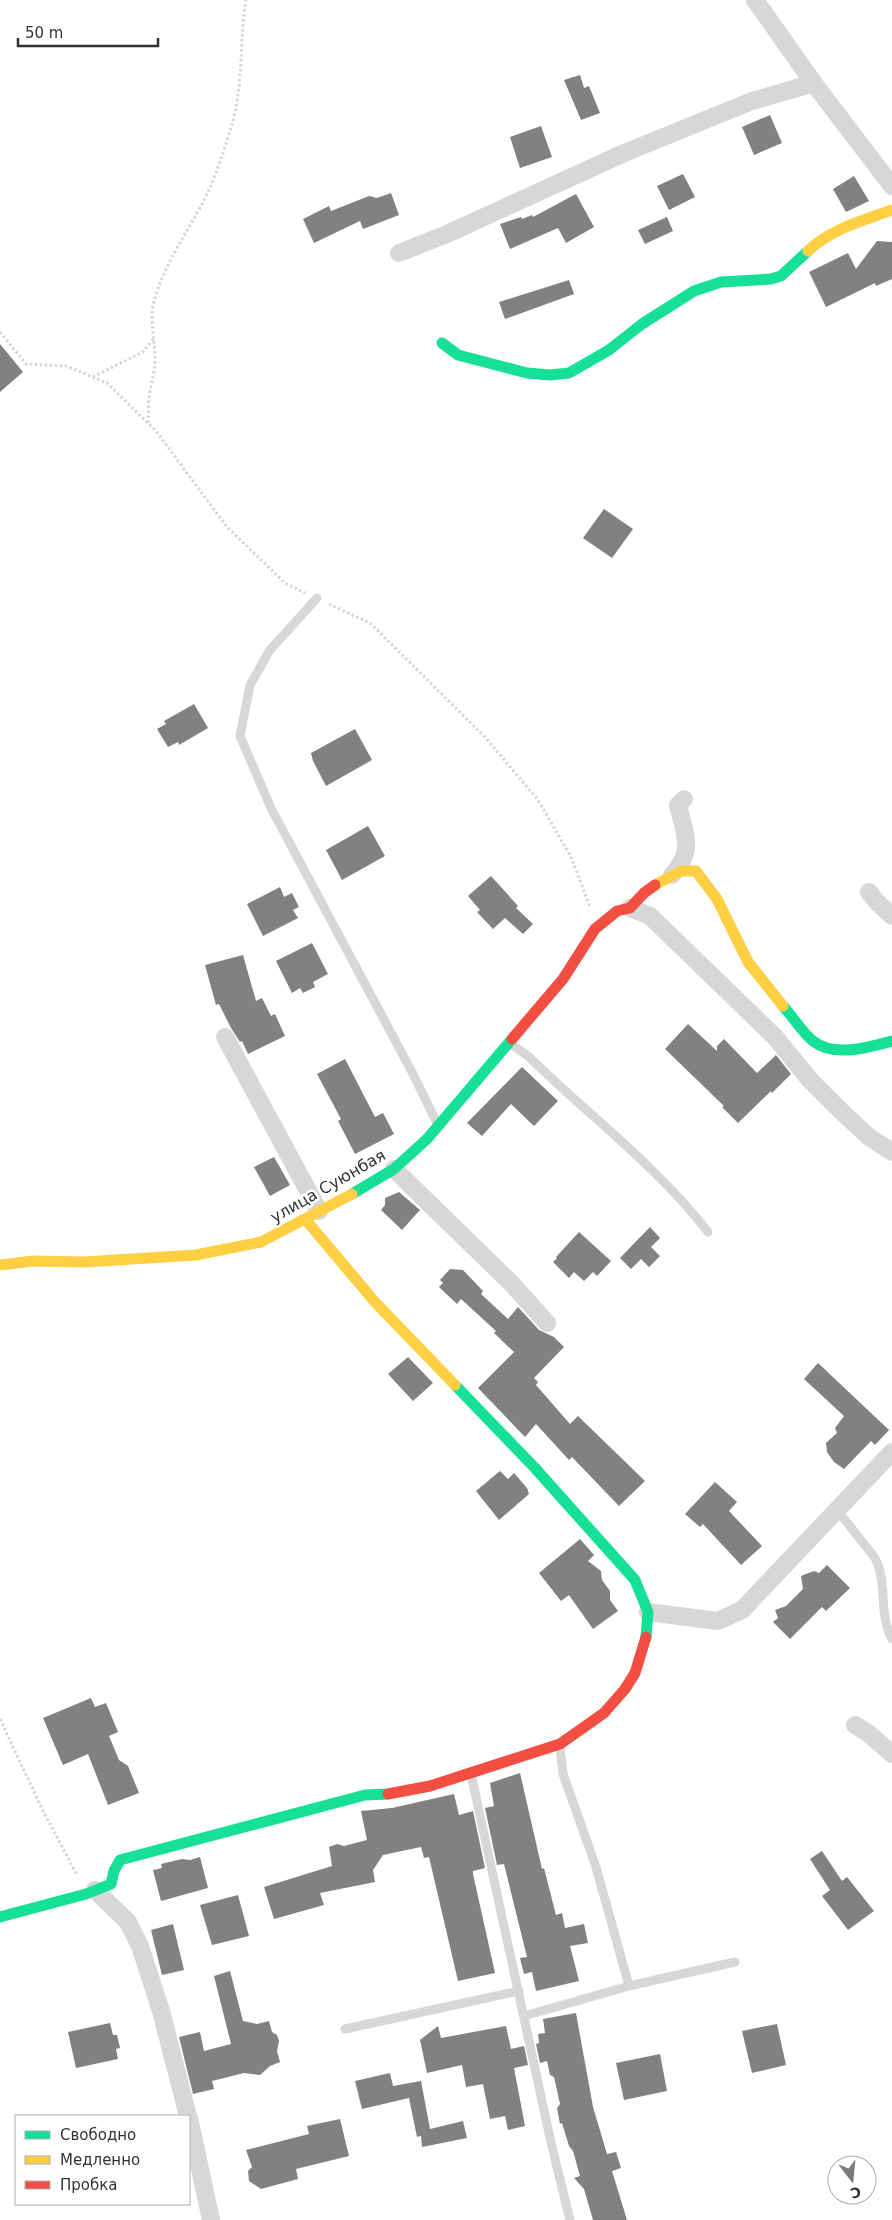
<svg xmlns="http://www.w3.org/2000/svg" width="892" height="2220" viewBox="0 0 892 2220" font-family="'DejaVu Sans',sans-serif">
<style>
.building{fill:#818181}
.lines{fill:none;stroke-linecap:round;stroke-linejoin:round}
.path{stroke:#d6d6d6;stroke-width:3;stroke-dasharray:2.5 2.5;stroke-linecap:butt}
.lane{stroke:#d7d7d7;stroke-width:9}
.street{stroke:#d7d7d7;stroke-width:18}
.fast{stroke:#16e098;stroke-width:11}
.slow{stroke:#ffcf43;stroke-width:11}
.jam{stroke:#f24e42;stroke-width:11}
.labels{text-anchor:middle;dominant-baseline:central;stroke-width:5;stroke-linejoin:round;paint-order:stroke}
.street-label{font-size:16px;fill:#333;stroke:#fff}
</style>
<rect width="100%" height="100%" fill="#fff"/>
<path class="building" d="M580,75l4,13 5,-2 11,27 -19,7 -17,-40z
M770,115l12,28 -28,12 -12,-28z
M541,126l11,31 -32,11 -10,-31z
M683,174l12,23 -26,13 -12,-24z
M854,176l15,25 -23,11 -13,-23z
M391,193l8,22 -36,14 -3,-8 -46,22 -11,-24 26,-13 2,5 38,-15 8,2z
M576,194l18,33 -28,16 -8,-15 -48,21 -10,-25 21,-7 1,2 10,-4 1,2z
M667,217l6,14 -28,13 -7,-14z
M877,241l15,1v37l-16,7 -1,-3 -49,24 -17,-35 39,-19 8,16z
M569,280l5,14 -69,25 -6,-17z
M0,344l23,28 -23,20z
M604,509l29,20 -21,29 -29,-20z
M194,704l14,24 -29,17 -1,-3 -10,5 -11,-18 9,-5 -2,-3z
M355,729l17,31 -46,26 -13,-25 -2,-8z
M368,826l17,30 -43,24 -16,-30z
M491,876l27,30 -2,2 17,16 -10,10 -18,-16 -12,11 -16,-17 3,-2 -12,-14z
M280,887l4,10 8,-4 7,14 -6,3 5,8 -35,18 -16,-32z
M312,943l16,31 -15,8 2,5 -12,6 -3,-5 -8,5 -16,-32z
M243,955l13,46 6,-3 9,18 4,-2 10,22 -37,18 -6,-13 -2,1 -9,-14 -12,-24 -3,1 -11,-40z
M688,1024l29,27v-5l7,-7 33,34 19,-18 15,19 -19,19 -1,-2 -33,32 -16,-16 2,-1 -59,-57z
M345,1059l30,58 8,-4 11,21 -39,20 -17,-33 3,-2 -24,-45z
M522,1067l36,34 -24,25 -23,-22 -29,32 -15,-13z
M274,1157l16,28 -20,11 -16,-29z
M399,1192l21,18 -18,20 -21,-20 4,-5v-7z
M650,1227l10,11 -9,9 9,9 -11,11 -8,-8 -10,10 -11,-11z
M579,1232l32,29 -14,15 -4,-4 -9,9 -10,-9 -5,6 -16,-16 4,-4 -1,-1z
M450,1269l13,1 20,21 -2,3 27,25 10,-12 21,23 15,7 10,10 -30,31 4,4 -2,3 34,39 8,-8 67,65 -26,25 -47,-49 -3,3 -33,-36 -11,13 -47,-49 36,-36 -20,-19 2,-2 -35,-32 -4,5 -18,-17 4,-4 -3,-3z
M408,1357l25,26 -20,18 -25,-27z
M818,1363l71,67 -14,15 -4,-4 -27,28 -10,-7 -7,-10 -1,-9 11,-10 -2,-5 9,-12 -40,-37z
M500,1471l8,8 6,-6 13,15 2,6 -30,26 -23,-29z
M715,1482l22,20 -8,9 33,35 -21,19 -38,-41 -3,3 -15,-13z
M580,1539l14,16 -6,6 13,10 1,9 8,11v9l8,11 -25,18 -24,-34 -8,6 -22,-28z
M827,1565l23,23 -24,23 -4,-4 -32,32 -17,-17 5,-4 -3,-8 11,-4 17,-17 -2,-13 13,-5 5,2z
M91,1698l4,9 11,-4 12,29 -9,4 10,24 9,6 11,27 -31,12 -20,-51 -25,11 -20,-47z
M520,1773l22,96 2,-1 12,47 6,-2 3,15 19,-4 4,19 -18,3 9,35 -43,10 -4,-19 -8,2 -4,-16 7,-1 -23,-93 -7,1 -12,-57 9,-2 -4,-23z
M454,1794l5,21 14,-4 12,57 -12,3v3l22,99 -37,8 -29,-124 -5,1 -3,-11 -38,8 -10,15 2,12 -55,11 4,12 -50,14 -10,-32 68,-21 -3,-19 8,-3 7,2 23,-6 -6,-29 31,-3z
M822,1851l20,30 5,-4 27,34 -26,19 -26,-34 8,-6 -20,-31z
M200,1857l8,31 -47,13 -8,-31 9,-2 -1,-4 21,-5 8,1z
M238,1895l11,41 -37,9 -12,-40z
M173,1924l11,46 -22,5 -11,-45z
M230,1971l13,50 14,3 12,-3 3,11 5,3 2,6 -2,10 3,11 -10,4 -10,9 -16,-2 -32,8 2,8 -21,5 -14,-57 21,-5 4,19 27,-7 -17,-68z
M576,2013l17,94 14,47 9,-2 5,16 -9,3 15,49h-34l-9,-31 -10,-11 6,-2 -7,-25 -4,-5 -7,-23 -2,1 -3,-16 3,-4 -6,-27 -4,-2 -3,-14 -7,2 -4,-19 3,-1 -1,-9 7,-1 -2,-14z
M110,2023l3,12h4l3,13 -4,1 2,10 -42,9 -8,-36z
M777,2024l9,41 -34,8 -10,-42z
M438,2026l3,12 65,-12 5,23 13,-3 4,19 -14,3 11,58 -17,4 -3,-14 -15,3 -7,-35 -17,3 -4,-22 -35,8 -7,-33z
M660,2054l7,37 -43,9 -8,-37z
M390,2073l3,13 28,-5 9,48 33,-8 4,17 -45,9 -1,-11 -4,1 -8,-39 -47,11 -7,-28z
M340,2119l9,37 -53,13 2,10 -37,10 -12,-8 -1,-10 4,-4 -6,-17 63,-16 -2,-8z"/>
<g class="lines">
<path class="path" d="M0,332l26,32 40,2 41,17 49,48 71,96 58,56 20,10
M93,377l50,-25 11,-14
M148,423c1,-8 0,-15 1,-23 1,-14 6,-27 6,-41 0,-17 -5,-37 -2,-53 8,-34 27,-63 44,-93 15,-25 27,-61 35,-89 12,-43 7,-82 14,-124
M329,604l41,19 115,114 53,63 33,57 19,50
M0,1719l43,92 34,64"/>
<path class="lane" d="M317,598l-47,52 -20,35 -10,51 31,72 141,264 25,51
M511,1044l17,12c58,57 130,111 180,176
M838,1511l37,47c13,25 3,55 17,81
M471,1774l81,373 18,73
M629,1986l106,-24
M524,2016l105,-30 -33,-119 -33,-93 -3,-27
M345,2029l174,-38"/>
<path class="street" d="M755,0l60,85 77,101
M399,253l48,-19 175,-80 93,-38 37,-15 62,-18
M672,875c23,-25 13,-40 6,-70l6,-6
M869,892l8,10 15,14
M630,908l20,8 125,121 35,43 31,31 28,26 23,15
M225,1037l94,174
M394,1169l118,115 35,39
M648,1612l70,9 24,-11 150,-158
M855,1725l13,8 24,21
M95,1890l33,32 12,24 21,65 27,105
M189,2118l22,102"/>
<path class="fast" d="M442,343l16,12 69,18 23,2 19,-2 40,-23 33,-26 52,-33 27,-9 50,-3 10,-3 27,-25
M783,1006c10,11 19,26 30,35 21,17 57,6 79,0
M352,1194l42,-25 33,-30 85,-100
M455,1385l79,82 101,113 13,32 -2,25
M0,1917l86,-23 25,-10 3,-13 6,-11 245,-65 23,-1"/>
<path class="slow" d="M808,251c23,-22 54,-30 84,-41
M655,885l26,-14h15l21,28 31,63 35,44
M305,1219l70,83 80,83
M0,1265l33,-4 51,1 112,-7 65,-13 91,-48"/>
<path class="jam" d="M512,1039l51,-60 32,-50 22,-18 13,-3 14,-15 11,-8
M388,1794l42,-8 130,-42 44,-31 21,-24 10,-16 11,-36"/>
</g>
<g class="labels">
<g class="street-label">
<text transform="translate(328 1186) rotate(-30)">улица Суюнбая</text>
</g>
</g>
<rect x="15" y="2115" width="175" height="90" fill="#ffffff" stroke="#adadad"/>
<rect x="25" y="2131" width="25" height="8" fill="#16e098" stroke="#adadad"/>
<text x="60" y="2140" font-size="15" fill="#333333">Свободно</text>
<rect x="25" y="2156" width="25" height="8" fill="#ffcf43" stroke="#adadad"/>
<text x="60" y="2165" font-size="15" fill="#333333">Медленно</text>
<rect x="25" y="2181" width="25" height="8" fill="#f24e42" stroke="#adadad"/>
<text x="60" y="2190" font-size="15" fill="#333333">Пробка</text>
<g transform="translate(852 2180) rotate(164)"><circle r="24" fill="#ffffff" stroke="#adadad"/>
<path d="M0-4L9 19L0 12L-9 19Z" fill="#7a7a7a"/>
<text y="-8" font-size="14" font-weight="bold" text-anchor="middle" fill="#333333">С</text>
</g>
<path d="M18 38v8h140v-8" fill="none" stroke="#333333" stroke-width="2.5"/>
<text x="25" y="38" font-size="15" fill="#333333" stroke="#ffffff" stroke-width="4" paint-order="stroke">50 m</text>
</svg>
